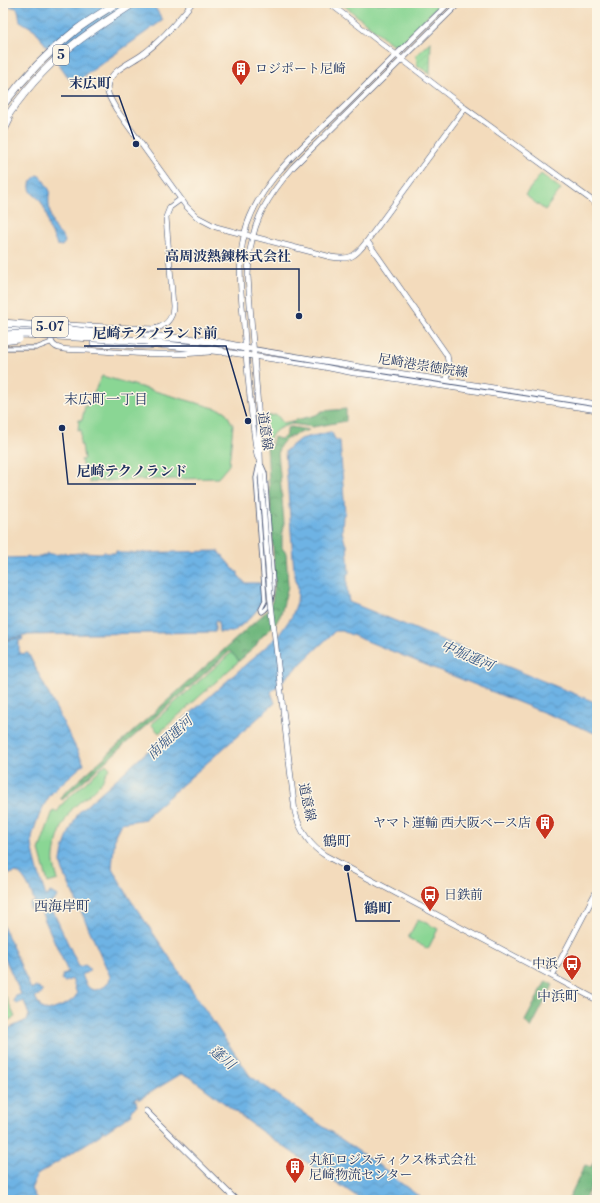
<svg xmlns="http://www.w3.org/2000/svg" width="600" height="1203" viewBox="0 0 600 1203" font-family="'Libre Bodoni','Noto Serif JP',serif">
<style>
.grass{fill:#8ad694;stroke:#528279}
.forest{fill:url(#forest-crowns);stroke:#45736e}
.garden{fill:url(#garden-furrows);stroke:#528279}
.water{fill:url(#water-waves);stroke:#4471a1}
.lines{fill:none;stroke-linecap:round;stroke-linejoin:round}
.street-casing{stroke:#3b496c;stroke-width:5}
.secondary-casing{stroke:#3b496c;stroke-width:6}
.highway-casing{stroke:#3b496c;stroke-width:8}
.street{stroke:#fff;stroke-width:3.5}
.secondary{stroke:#fff;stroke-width:5}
.highway{stroke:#fff;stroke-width:7}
.secondary-bridge-casing{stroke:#3b496c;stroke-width:6;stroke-linecap:butt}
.highway-bridge-casing{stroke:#3b496c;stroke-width:8;stroke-linecap:butt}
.secondary-bridge{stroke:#fff;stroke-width:5}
.highway-bridge{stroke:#fff;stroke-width:7}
.labels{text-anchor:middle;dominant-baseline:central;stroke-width:3;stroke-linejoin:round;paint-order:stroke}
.shield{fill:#fcf5e5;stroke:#5e6a86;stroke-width:1}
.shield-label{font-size:12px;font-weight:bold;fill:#1b2f5e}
.poi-label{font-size:13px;fill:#1b2f5e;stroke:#fcf5e5;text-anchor:start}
.street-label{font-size:13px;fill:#1b2f5e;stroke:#fcf5e5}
.neighbourhood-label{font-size:14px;fill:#1b2f5e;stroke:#fcf5e5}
.water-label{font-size:14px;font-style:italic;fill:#345786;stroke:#fcf5e5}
.leader{fill:none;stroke:#1b2f5e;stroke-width:1.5}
.callout-dot{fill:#1b2f5e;stroke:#fcf5e5;stroke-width:1.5}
.callout-label{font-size:14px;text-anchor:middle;font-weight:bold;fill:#1b2f5e;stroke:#fcf5e5;stroke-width:3;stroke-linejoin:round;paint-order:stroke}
</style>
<defs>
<pattern id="forest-crowns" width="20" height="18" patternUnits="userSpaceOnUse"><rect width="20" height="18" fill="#6fb77e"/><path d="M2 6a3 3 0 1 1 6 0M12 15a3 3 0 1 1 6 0" fill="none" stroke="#5a956a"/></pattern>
<pattern id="garden-furrows" width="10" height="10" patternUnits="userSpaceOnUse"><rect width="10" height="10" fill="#8ad694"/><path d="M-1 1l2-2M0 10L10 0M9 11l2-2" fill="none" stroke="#76b882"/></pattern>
<pattern id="water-waves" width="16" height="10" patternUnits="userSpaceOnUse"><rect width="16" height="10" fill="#6eb3e4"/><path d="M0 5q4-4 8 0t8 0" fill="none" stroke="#5a92bc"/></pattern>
</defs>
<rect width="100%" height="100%" fill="#fcf5e5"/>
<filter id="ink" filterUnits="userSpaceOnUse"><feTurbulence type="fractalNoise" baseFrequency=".025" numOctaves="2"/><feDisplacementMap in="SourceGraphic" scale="8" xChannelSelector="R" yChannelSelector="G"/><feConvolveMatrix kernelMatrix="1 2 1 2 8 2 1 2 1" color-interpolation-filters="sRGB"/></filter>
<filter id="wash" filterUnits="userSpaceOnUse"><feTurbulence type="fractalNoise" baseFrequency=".012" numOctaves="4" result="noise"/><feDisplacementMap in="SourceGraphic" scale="16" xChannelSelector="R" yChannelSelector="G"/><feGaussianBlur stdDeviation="0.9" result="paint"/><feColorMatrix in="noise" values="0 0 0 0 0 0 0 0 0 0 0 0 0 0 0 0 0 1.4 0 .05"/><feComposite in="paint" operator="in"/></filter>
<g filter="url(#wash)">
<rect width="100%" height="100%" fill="#f3dbbc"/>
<path class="grass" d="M341,3h100l-41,41h-8z
M541,174l20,15 -16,21 -20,-15z
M102,376l123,35 8,14 -4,40 -11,13 -122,3 -6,2 -4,-15 -3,1 -2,-9 3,-1 -2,-14h-2l1,-15h-3l1,-10h3l3,-14h3l4,-10z
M277,415l6,8 9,-2v3c-13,3 -23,8 -23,22h-2l-2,-30z
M232,652l7,9 -80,72 -8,-9z
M106,764l4,4c-7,7 -5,10 -9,15 -8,10 -19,16 -28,25 -9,10 -18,35 -19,48 -1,9 2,16 4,24l-10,3 -9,-33 14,-39 4,1 7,-10z
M418,919l20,10 -10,20 -20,-11z
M3,995h2l10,22 -12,6z"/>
<path class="forest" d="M346,409v12l-33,6 -21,-3v-3l24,-6 6,-4z
M291,427l18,3c-13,4 -27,7 -31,21l6,72 -2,8v17l4,5 2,33 -7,28 -5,9 -17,17 -4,7 -16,14 -9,-10 -168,149 -2,-3 29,-26 179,-161 4,-9 3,-19 -8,-136h4l3,-9 6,2c5,-1 8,-5 7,-11z
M546,981l7,4 -22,43 -6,-7z
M597,1156v18l-13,26h-16l17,-35 6,2z"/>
<path class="garden" d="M431,41l-1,33 -13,-9 -1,-10z"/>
<path class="water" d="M6,3h146l11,17 -90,64 -38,-54 -15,-9c-2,-7 1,-15 -11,-14l-1,-3z
M38,175l4,3 8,13c-3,6 0,29 4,36 3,6 10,8 11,15l-3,4 -5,-1c-2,-6 -5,-11 -8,-17 -2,-4 -1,-10 -3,-15 -1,-4 -3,-7 -5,-11 -3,-6 -10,-7 -11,-14 -1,-6 3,-10 8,-13z
M330,432l2,1 3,6 5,2 5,73 -2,2 -1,15 3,12 2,1 2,29 -2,1v16l2,12 248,101v31l-255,-103h-7l-64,61 4,11 -125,110v1l-4,3 -1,2 -24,4 -6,12 -3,33 18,31 120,177 140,97 8,8 26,19h-62l-101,-69 -71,-54 -9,-3 -43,26 1,-3 -5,2v2l2,-1 1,6 -6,4 1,4 -27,18 -4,-3 2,4 -66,42 -6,14 6,11h-34v-169l24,-11 2,-5 -5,-14 -7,3 -3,-2 2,-7 1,1 4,-2 -18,-40v-29l28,64 5,-2 6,3 -1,4 -6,3 6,11 7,3c9,-3 25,-8 29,-17l-5,-15 -7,3 -3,-1 1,-7 5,-2 -29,-65 -10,2 1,-6 5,-1c-4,-10 -9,-25 -19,-30l-13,4v-318l38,-1 1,-2h4l1,-2c5,2 14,2 18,-1l2,2 14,-1 1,-1 20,1 2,-2 2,2h10v-2h2l2,2h12l86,-2 3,4 3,1 -1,1 13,15h2v3l7,8h15l2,18 -4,8 -9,10 -16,13h-14l-1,-11h-3v11l-192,3 -1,1 -19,4 1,1 19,-4 -1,3h-3v14l9,-1 56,111c-11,10 -23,19 -32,29 -8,9 -19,35 -20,46 -1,11 10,46 14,57l3,-1v-2l1,-1 4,2 3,2 -2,4 -6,3 30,64 6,-2 4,3v3l-7,4c2,4 4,12 9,14 7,4 20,-5 19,-13l-47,-105c-1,-3 -2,-7 -2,-10 1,-13 11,-37 18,-49l200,-177 13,-19 5,-14 1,-13 -4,-18 -9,-120 15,-12z
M597,1180v20h-10z"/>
</g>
<g filter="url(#ink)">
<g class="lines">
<defs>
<path id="street" d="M3,348h33l16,-6
M259,464l-3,14 9,123 -4,8 1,3
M262,466l3,7 8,111c0,9 -2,23 -11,28"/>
<path id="secondary" d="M192,3c-15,19 -30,37 -49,51 -11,8 -31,16 -35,29 -3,10 4,18 8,26l70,97 11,11 19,10 115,30c20,3 24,0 36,-16l98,-133
M329,3l136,105 132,96
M181,199l-11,8 -4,10 7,89c0,13 -8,21 -20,23l-87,-4c-7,2 -15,7 -15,15 1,4 4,7 8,8 8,3 19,1 27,2 41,3 82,6 123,2
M367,241l80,114 2,12 -2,13
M245,348l115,19 237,37
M219,351l100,15 35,7 18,2 225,35
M259,460l-2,-4c-6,-43 -10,-86 -13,-129 -3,-34 -8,-69 3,-102 16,-48 63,-85 99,-120 34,-34 68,-68 103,-102
M262,490c-2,-23 -2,-45 -3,-67 -3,-49 -8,-98 -11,-147 1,-48 14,-73 45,-109l166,-164
M282,701l13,111c5,19 15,34 31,44l271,144
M552,976l45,-86
M146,1111l90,89"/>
<path id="highway" d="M3,105c21,-28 45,-53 73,-75 13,-10 27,-18 41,-27
M3,123c18,-28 39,-53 65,-74 20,-17 44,-31 66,-46
M3,132l6,-12
M3,328l36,3
M147,336l64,5 34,7
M94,343l52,2 12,-1 63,7"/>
</defs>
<use href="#street" class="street-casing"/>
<use href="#secondary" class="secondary-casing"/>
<use href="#highway" class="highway-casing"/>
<use href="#street" class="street"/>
<use href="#secondary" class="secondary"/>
<use href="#highway" class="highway"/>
<defs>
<path id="secondary-bridge" d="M262,490l8,104 12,107"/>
<path id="highway-bridge" d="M3,323l37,3 56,7
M3,335l19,-1 125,7
M3,341l16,-2"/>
</defs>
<use href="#secondary-bridge" class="secondary-bridge-casing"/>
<use href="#highway-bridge" class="highway-bridge-casing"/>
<use href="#secondary-bridge" class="secondary-bridge"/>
<use href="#highway-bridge" class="highway-bridge"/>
</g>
</g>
<defs>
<symbol id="building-pin" viewBox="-11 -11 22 30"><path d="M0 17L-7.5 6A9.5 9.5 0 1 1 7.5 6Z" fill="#c8321e" stroke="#fcf5e5"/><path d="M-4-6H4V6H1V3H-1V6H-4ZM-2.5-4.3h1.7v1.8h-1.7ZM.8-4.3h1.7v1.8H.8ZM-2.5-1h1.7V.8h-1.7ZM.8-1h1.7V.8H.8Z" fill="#fff"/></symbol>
<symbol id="bus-pin" viewBox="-11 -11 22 30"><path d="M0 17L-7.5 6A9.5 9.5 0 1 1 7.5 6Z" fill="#c8321e" stroke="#fcf5e5"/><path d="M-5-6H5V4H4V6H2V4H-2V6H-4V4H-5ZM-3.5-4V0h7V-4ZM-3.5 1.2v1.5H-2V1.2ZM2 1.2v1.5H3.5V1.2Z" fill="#fff"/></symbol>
</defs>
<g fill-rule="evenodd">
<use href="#building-pin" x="230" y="58" width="22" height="30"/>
<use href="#building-pin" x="534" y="812" width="22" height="30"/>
<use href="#bus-pin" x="419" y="884" width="22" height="30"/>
<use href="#bus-pin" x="561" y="953" width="22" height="30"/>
<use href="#building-pin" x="284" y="1156" width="22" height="30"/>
</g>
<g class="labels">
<g class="shield">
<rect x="53" y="45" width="16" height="20" rx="3"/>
<rect x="32" y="317" width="36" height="20" rx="3"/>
</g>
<g class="shield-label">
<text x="61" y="55">5</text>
<text x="50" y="327">5-07</text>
</g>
<g class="poi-label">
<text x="255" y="69">ロジポート尼崎</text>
<text x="531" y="823" text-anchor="end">ヤマト運輸 西大阪ベース店</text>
<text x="444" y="895">日鉄前</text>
<text x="558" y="964" text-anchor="end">中浜</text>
<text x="309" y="1160">丸紅ロジスティクス株式会社<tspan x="309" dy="15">尼崎物流センター</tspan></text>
</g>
<g class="street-label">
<text transform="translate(423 366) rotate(9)">尼崎港崇徳院線</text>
<text transform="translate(265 431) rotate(82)">道意線</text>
<text transform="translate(307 802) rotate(78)">道意線</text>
</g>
<g class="neighbourhood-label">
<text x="106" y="400">末広町一丁目</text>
<text x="337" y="842">鶴町</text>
<text x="62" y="907">西海岸町</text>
<text x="558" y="997">中浜町</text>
</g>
<g class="water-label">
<text transform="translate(467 656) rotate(23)">中堀運河</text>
<text transform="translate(170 738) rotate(-43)">南堀運河</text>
<text transform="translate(222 1058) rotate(40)">蓬川</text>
</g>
</g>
<path class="leader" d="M136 144L119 96H61M299 316L299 269H157M248 421L226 346H84M62 428L68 484H196M347 868L356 921H400"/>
<g class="callout-dot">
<circle cx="136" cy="144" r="4"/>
<circle cx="299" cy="316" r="4"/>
<circle cx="248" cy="421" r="4"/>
<circle cx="62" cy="428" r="4"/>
<circle cx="347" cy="868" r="4"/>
</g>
<g class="callout-label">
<text x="90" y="88">末広町</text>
<text x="228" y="261">高周波熱錬株式会社</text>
<text x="155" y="338">尼崎テクノランド前</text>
<text x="132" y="476">尼崎テクノランド</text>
<text x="378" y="913">鶴町</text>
</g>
<rect width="600" height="1203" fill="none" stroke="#fcf5e5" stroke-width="16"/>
</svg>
